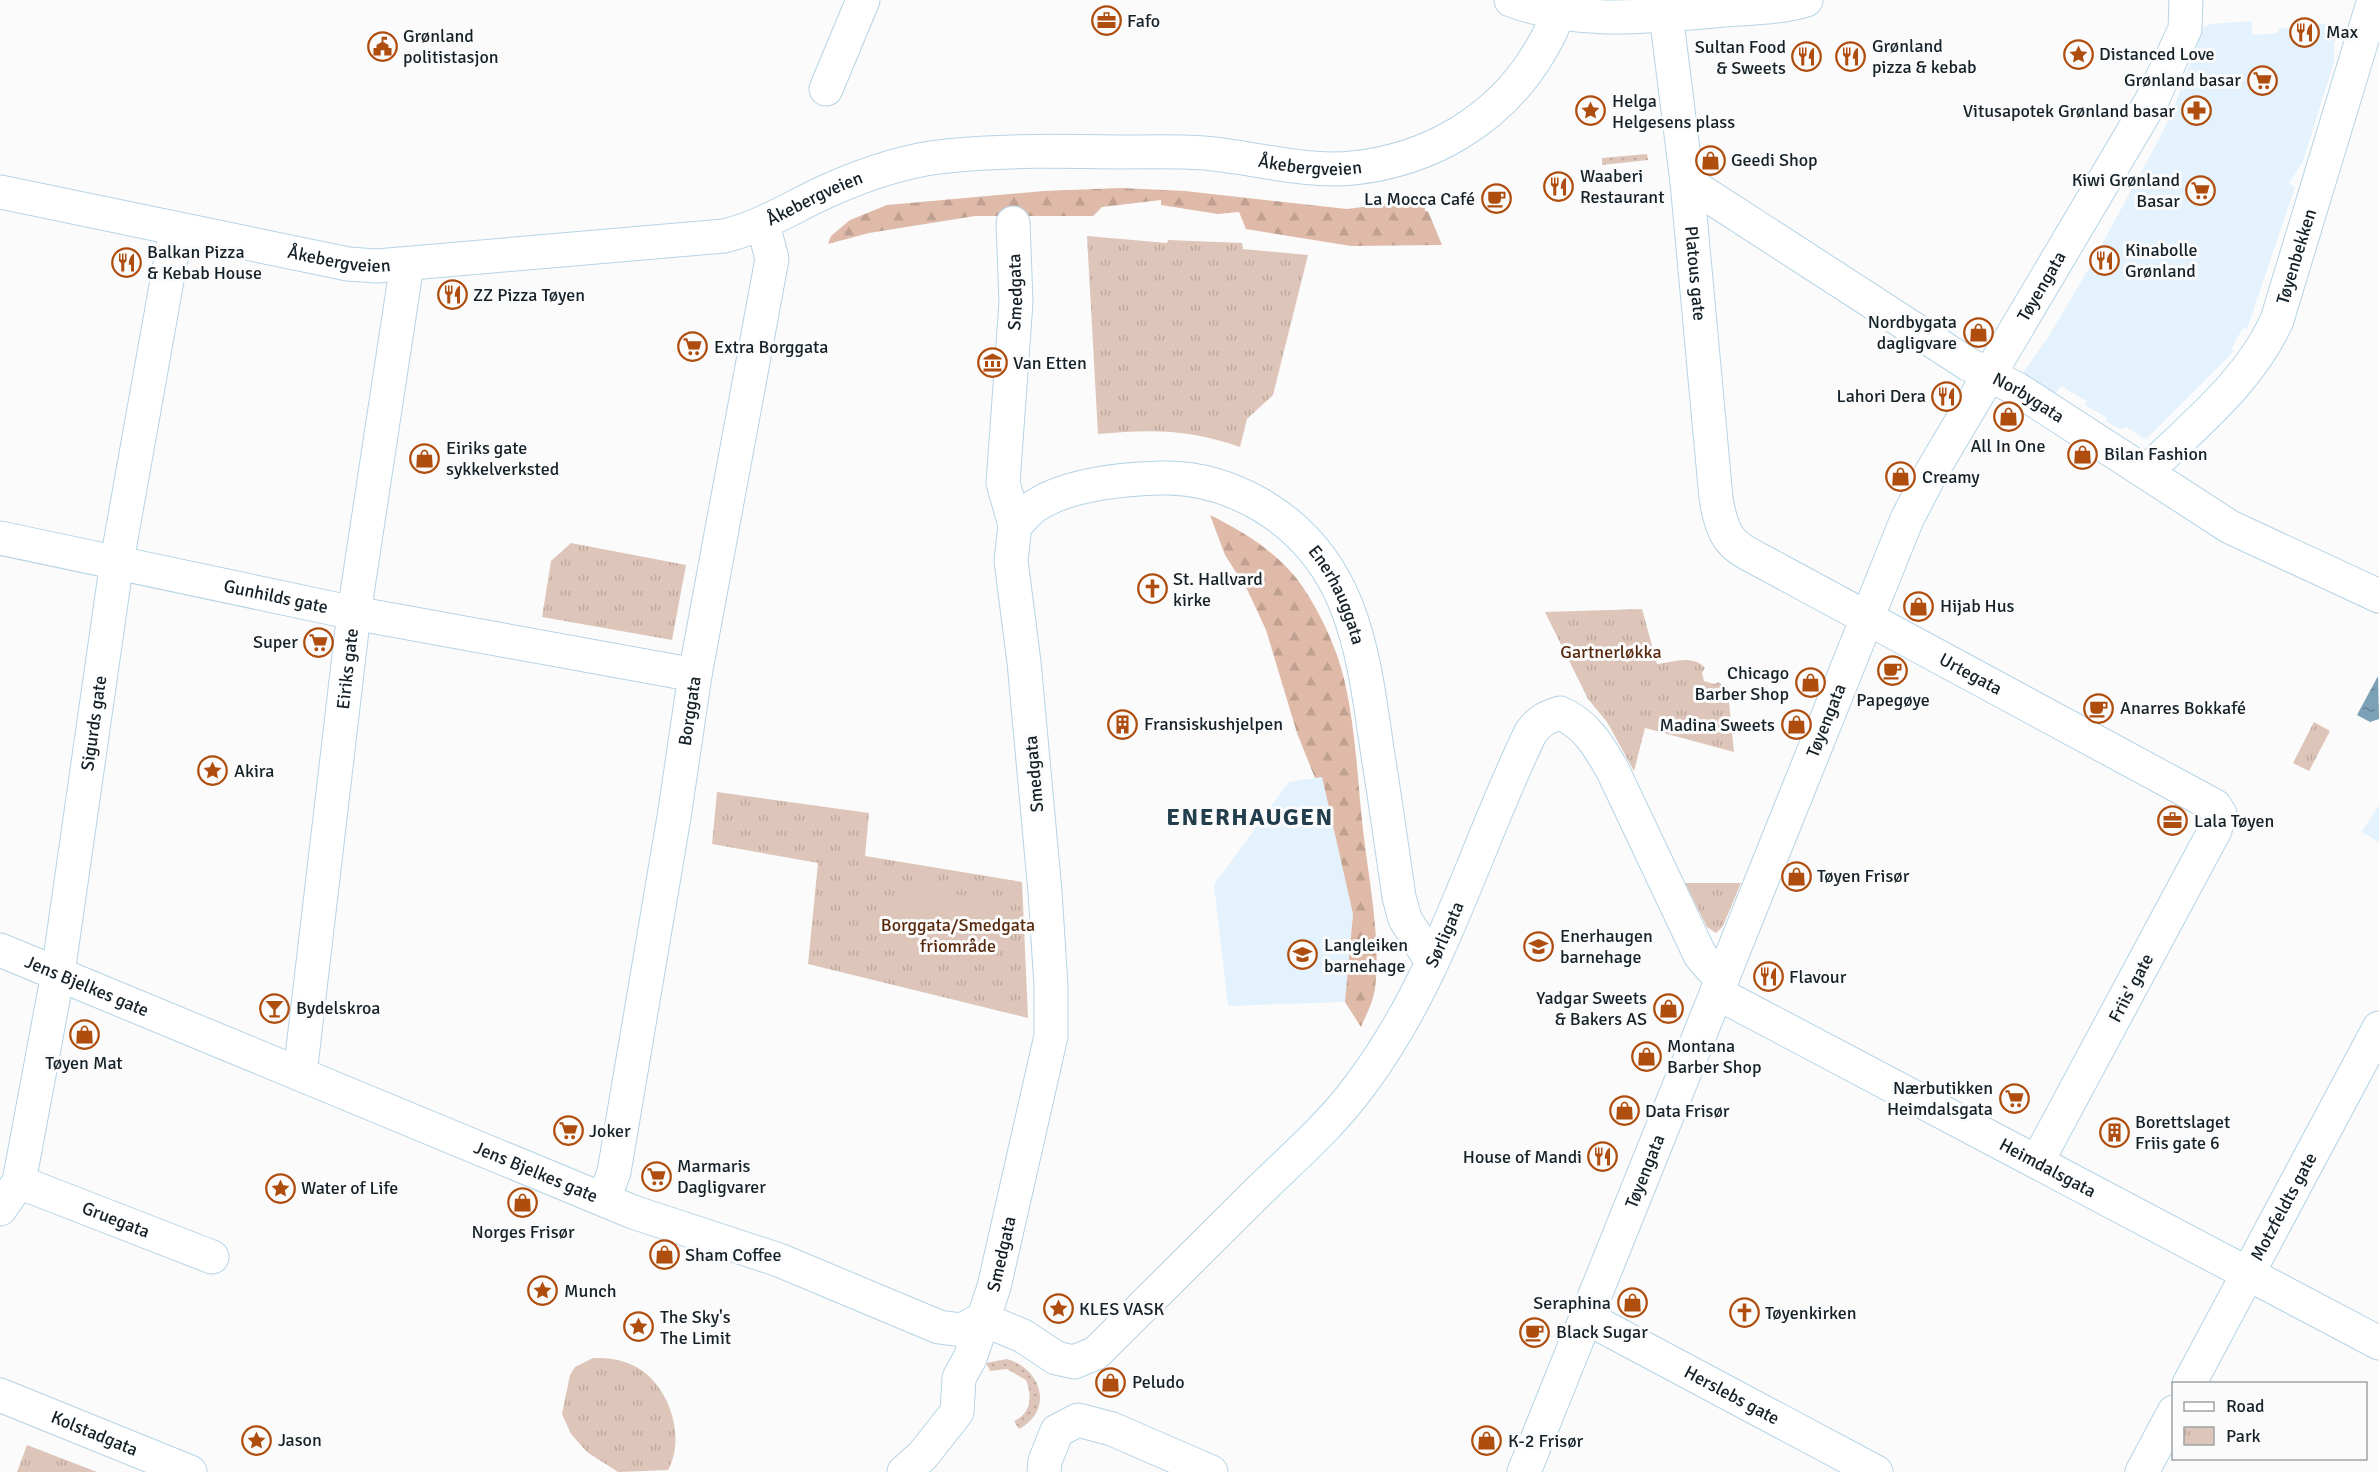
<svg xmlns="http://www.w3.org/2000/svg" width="2379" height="1472" viewBox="0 0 2379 1472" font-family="Signika,sans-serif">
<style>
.built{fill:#e3f2fc}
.grass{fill:url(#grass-dots)}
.forest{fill:url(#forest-firs)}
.park{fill:url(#park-tufts)}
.pitch{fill:#dec5b9}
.water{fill:url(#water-ripples)}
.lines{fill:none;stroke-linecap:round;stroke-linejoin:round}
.minor-casing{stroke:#b5d4e6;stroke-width:35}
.minor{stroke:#fff;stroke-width:33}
.labels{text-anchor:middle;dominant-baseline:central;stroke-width:6;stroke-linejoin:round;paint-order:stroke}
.poi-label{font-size:18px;fill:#152128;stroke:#fbfbfb;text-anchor:start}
.street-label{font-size:18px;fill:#152128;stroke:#fbfbfb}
.park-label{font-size:18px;fill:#59290e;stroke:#fbfbfb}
.district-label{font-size:24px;font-weight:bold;letter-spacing:1.5px;fill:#223d4c;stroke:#fbfbfb}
</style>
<defs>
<pattern id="grass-dots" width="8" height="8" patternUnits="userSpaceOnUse" patternTransform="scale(1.5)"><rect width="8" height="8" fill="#dec5b9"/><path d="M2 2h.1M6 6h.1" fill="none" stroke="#bea99f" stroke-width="1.8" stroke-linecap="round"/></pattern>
<pattern id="forest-firs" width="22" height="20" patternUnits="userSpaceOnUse" patternTransform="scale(1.5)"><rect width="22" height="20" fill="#e0baa8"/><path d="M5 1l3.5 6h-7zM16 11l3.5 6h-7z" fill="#bfa091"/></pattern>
<pattern id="park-tufts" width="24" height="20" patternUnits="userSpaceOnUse" patternTransform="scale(1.5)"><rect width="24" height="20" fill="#dec5b9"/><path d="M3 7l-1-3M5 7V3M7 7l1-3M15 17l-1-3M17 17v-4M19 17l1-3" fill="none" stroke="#bea99f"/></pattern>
<pattern id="water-ripples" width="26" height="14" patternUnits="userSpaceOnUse" patternTransform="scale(1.5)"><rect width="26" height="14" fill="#7ca1b6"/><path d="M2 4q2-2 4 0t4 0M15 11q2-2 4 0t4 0" fill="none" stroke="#648394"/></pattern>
</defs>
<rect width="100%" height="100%" fill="#fbfbfb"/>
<path class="built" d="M2251,21l2,14 25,-2v-4l18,-2 4,-5 6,-1 4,4 20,-2 1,9 4,3 -1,27 -31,99 -14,22 6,4 -48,142 -4,-1 -12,21 3,2 -88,88 -20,-12 -6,2 -13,-7 -1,-5 -21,-12 2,-4 -26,-15 -7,9 -31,-22 26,-37 40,-68 69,-127 15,-31 30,-82 7,-4z
M1322,777l31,137 -8,88 -117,4 -14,-121 75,-103z
M2379,805v37l-17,-10z"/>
<path class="grass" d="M1647,154l1,6 -46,5v-7z
M1007,1359c35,10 47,51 12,70l-5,-8c18,-8 18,-25 12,-41l-19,-11 -17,2 -4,-8z"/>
<path class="forest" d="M1121,188l64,3 162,18 77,-10 1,12h3l14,34 -91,1 -105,-17 -7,-17 -21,2 -57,-9v-5l-59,7 -9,9h-118l-106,17 -41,11 3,-8 19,-16 37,-15 157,-14z
M1210,515c32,16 64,35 87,64 16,21 31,51 40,76 18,51 20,122 26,175 6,52 18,107 12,159 -2,13 -9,26 -14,38l-16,-25 8,-88 -31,-137 -7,1 -18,-45 -31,-103 -18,-39 -23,-36z"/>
<path class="park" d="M1087,236l80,7 1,-3 74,3 1,6 65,6 -35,140 -26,24 -7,28c-50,-18 -89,-18 -142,-13z
M571,543l115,22 -14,75 -130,-23 9,-56z
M1642,609l15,55c16,-2 36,-10 48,4l-3,5 2,8 10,3 5,-2 9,10 6,60 -89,-24 -11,43 -27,-49 -19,-23 -43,-87z
M2314,722l16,9 -21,40 -16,-8z
M717,792l152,21 -4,43 157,26 6,136 -220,-54 10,-101 -106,-19z
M1685,883h56l-18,43 -7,7 -9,-6z
M593,1358c16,0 30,1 45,10 32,19 48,70 30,102l-50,2 -31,-20 -16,-18 -9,-20 8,-39 5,-8z
M27,1445l70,27h-80z"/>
<path class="pitch" d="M899,886l95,14 -7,56 -98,-16z"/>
<path class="water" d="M2378,676l1,43 -9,3 -13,-7z"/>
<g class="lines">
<defs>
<g id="minor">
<path d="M1511,0c68,26 143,16 213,10 28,-2 56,-2 82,-10"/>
<path id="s1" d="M1666,14l21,168 29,316c8,52 22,49 64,73l435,235 5,8 -5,16 -177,330"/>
<path d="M826,89l37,-89"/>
<path id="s2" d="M1687,182l281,182 49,25 213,138 149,69"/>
<path id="s3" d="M0,192l348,72 29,2 347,-30c38,-9 68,-29 103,-45 38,-17 78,-31 120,-35 57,-6 116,-5 173,-4 28,0 56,-1 84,1 49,4 99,20 149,15 76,-8 144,-47 184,-112 11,-18 21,-35 22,-56"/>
<path id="s4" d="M2147,471c47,-46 103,-90 130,-151l97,-320"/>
<path id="s5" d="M1015,525c7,-6 13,-14 20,-19 33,-22 89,-27 127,-28 37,-1 68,9 99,27 93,55 102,148 116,244 8,50 15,99 22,148l6,22 27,43"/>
<path id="s6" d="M0,538l354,75 341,62"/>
<path id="s7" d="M0,950l633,262 146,48 160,67 23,3 20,-11 41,17 33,22 18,4 22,-9c55,-55 110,-109 165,-164 34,-33 72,-66 100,-105 79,-105 113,-235 170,-352 8,-11 16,-15 29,-19 26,11 38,32 52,56l88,186 12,14 12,6"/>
<path id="s8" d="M1717,993l662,350"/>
<path id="s9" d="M300,1074l54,-461 53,-349"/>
<path id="s10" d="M19,1182l193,75"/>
<path id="s11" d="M604,1199l10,-27 60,-355 21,-142 77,-416 -9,-35"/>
<path id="s12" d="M0,1209l19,-27 39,-209 59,-412 59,-331"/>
<path id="s13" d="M1587,1318l289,154"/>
<path id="s14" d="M2189,1384l190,-356"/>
<path id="s15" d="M0,1395l190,77"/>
<path id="s16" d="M904,1472l19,-17 34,-43 2,-34 11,-20 24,-71 57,-251v-50l-6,-94 -21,-230 -13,-101 4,-36 -12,-42 13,-181 -3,-79"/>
<path d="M1044,1472l1,-11 12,-30 21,-11 34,9 99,43"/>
<path id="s17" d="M1524,1472l383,-953 24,-46 222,-375 32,-69 1,-29"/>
<path d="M2142,1472l32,-60"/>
</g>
</defs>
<use href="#minor" class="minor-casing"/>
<use href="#minor" class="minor"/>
</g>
<defs>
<symbol id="office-ring" viewBox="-11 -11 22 22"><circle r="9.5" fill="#fbfbfb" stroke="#af4d0e" stroke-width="1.5"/><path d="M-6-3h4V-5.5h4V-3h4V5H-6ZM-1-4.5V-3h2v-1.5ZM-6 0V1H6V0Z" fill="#af4d0e"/></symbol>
<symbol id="restaurant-ring" viewBox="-11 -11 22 22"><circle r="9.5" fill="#fbfbfb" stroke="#af4d0e" stroke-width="1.5"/><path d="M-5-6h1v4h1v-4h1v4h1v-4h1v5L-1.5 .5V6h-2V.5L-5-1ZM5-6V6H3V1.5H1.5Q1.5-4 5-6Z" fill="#af4d0e"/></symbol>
<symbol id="civic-ring" viewBox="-11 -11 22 22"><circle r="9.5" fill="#fbfbfb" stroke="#af4d0e" stroke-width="1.5"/><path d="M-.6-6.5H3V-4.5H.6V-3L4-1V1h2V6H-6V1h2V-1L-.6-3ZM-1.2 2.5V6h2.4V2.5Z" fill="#af4d0e"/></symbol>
<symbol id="sight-ring" viewBox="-11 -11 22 22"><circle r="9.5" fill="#fbfbfb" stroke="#af4d0e" stroke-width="1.5"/><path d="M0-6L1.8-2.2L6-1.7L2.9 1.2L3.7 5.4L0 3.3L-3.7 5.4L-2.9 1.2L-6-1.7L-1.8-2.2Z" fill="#af4d0e"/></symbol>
<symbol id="supermarket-ring" viewBox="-11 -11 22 22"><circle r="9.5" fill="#fbfbfb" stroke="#af4d0e" stroke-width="1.5"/><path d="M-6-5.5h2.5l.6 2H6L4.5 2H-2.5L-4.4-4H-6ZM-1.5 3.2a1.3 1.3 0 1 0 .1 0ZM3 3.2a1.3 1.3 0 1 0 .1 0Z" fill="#af4d0e"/></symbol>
<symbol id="pharmacy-ring" viewBox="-11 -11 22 22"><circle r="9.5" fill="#fbfbfb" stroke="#af4d0e" stroke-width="1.5"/><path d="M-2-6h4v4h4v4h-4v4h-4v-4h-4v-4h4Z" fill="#af4d0e"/></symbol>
<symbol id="shop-ring" viewBox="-11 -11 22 22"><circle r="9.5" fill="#fbfbfb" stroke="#af4d0e" stroke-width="1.5"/><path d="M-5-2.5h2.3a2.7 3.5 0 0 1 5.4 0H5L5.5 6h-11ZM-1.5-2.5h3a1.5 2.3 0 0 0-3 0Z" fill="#af4d0e"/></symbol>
<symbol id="cafe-ring" viewBox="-11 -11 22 22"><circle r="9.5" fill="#fbfbfb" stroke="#af4d0e" stroke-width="1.5"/><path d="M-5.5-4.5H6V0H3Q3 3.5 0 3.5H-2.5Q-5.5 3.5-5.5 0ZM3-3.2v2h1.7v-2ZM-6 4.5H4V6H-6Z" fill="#af4d0e"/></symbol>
<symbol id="museum-ring" viewBox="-11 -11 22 22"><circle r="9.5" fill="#fbfbfb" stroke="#af4d0e" stroke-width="1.5"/><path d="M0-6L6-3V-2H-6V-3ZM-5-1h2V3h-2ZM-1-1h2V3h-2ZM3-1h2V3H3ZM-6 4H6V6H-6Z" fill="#af4d0e"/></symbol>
<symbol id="church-ring" viewBox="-11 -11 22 22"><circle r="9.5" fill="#fbfbfb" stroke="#af4d0e" stroke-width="1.5"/><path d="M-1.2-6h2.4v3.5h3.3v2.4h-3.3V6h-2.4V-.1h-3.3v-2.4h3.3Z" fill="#af4d0e"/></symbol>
<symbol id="building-ring" viewBox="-11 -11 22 22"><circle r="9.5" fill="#fbfbfb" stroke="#af4d0e" stroke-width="1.5"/><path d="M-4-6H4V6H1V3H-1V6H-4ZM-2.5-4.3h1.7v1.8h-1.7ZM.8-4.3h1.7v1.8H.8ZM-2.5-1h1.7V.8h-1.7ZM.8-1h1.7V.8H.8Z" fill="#af4d0e"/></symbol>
<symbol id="school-ring" viewBox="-11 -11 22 22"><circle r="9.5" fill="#fbfbfb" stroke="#af4d0e" stroke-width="1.5"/><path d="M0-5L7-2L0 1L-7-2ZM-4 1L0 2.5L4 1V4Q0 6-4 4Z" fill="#af4d0e"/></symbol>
<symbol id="bar-ring" viewBox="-11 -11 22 22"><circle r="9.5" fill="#fbfbfb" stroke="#af4d0e" stroke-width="1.5"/><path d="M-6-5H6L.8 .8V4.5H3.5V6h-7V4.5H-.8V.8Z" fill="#af4d0e"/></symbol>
</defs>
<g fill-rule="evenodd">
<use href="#office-ring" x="1090" y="4" width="33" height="33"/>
<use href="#restaurant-ring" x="2288" y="16" width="33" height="33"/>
<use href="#civic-ring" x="366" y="30" width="33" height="33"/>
<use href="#sight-ring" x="2062" y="38" width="33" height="33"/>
<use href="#restaurant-ring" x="1834" y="40" width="33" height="33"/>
<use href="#restaurant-ring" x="1790" y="40" width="33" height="33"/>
<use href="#supermarket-ring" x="2246" y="64" width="33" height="33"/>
<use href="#sight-ring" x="1574" y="94" width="33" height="33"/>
<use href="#pharmacy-ring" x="2180" y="94" width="33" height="33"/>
<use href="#shop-ring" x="1694" y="144" width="33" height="33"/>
<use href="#restaurant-ring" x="1542" y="170" width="33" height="33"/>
<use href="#supermarket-ring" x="2184" y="174" width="33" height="33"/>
<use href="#cafe-ring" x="1480" y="182" width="33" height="33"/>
<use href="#restaurant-ring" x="2088" y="244" width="33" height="33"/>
<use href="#restaurant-ring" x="110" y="246" width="33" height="33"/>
<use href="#restaurant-ring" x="436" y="278" width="33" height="33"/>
<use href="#shop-ring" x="1962" y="316" width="33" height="33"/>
<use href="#supermarket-ring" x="676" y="330" width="33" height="33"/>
<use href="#museum-ring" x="976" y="346" width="33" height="33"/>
<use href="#restaurant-ring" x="1930" y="380" width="33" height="33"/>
<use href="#shop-ring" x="1992" y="400" width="33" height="33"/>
<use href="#shop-ring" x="2066" y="438" width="33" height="33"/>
<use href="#shop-ring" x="408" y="442" width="33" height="33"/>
<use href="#shop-ring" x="1884" y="460" width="33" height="33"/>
<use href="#church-ring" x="1136" y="572" width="33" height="33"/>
<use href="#shop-ring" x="1902" y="590" width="33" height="33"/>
<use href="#supermarket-ring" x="302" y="626" width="33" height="33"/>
<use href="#cafe-ring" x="1876" y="654" width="33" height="33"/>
<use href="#shop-ring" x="1794" y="666" width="33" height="33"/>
<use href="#cafe-ring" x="2082" y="692" width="33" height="33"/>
<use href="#building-ring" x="1106" y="708" width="33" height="33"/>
<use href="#shop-ring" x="1780" y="708" width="33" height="33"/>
<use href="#sight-ring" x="196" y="754" width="33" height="33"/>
<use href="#office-ring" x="2156" y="804" width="33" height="33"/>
<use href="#shop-ring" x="1780" y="860" width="33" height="33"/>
<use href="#school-ring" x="1522" y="930" width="33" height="33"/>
<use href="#school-ring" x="1286" y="938" width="33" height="33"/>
<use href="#restaurant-ring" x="1752" y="960" width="33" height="33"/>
<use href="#bar-ring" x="258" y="992" width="33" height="33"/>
<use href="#shop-ring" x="1652" y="992" width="33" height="33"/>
<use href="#shop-ring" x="68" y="1018" width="33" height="33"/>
<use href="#shop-ring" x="1630" y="1040" width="33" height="33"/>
<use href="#supermarket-ring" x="1998" y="1082" width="33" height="33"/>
<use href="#shop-ring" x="1608" y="1094" width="33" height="33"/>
<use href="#supermarket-ring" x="552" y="1114" width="33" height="33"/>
<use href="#building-ring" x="2098" y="1116" width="33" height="33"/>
<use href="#restaurant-ring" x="1586" y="1140" width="33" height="33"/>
<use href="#supermarket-ring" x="640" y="1160" width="33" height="33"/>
<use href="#sight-ring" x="264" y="1172" width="33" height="33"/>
<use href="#shop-ring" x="506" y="1186" width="33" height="33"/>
<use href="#shop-ring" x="648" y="1238" width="33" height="33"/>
<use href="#sight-ring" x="526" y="1274" width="33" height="33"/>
<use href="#shop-ring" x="1616" y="1286" width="33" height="33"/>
<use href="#sight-ring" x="1042" y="1292" width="33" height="33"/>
<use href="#church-ring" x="1728" y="1296" width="33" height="33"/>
<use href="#sight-ring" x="622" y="1310" width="33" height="33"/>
<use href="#cafe-ring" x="1518" y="1316" width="33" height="33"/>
<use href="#shop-ring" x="1094" y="1366" width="33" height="33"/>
<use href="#sight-ring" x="240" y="1424" width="33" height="33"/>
<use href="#shop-ring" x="1470" y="1424" width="33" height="33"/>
</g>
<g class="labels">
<g class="poi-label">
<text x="1127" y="21">Fafo</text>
<text x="2326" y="32">Max</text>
<text x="403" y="36">Grønland<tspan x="403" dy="21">politistasjon</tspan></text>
<text x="1872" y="46">Grønland<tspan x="1872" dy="21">pizza &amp; kebab</tspan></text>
<text x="1786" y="47" text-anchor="end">Sultan Food<tspan x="1786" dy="21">&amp; Sweets</tspan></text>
<text x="2099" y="54">Distanced Love</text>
<text x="2241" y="80" text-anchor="end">Grønland basar</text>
<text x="1612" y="101">Helga<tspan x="1612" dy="21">Helgesens plass</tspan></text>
<text x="2175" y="111" text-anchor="end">Vitusapotek Grønland basar</text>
<text x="1731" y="160">Geedi Shop</text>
<text x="1580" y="176">Waaberi<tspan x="1580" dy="21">Restaurant</tspan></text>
<text x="2180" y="180" text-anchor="end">Kiwi Grønland<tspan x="2180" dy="21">Basar</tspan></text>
<text x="1475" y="199" text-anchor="end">La Mocca Café</text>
<text x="2125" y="250">Kinabolle<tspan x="2125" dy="21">Grønland</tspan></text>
<text x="147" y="252">Balkan Pizza<tspan x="147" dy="21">&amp; Kebab House</tspan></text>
<text x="473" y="295">ZZ Pizza Tøyen</text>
<text x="1957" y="322" text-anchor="end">Nordbygata<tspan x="1957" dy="21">dagligvare</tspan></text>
<text x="714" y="347">Extra Borggata</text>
<text x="1013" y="363">Van Etten</text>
<text x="1926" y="396" text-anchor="end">Lahori Dera</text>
<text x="2008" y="446" text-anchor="middle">All In One</text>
<text x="446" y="448">Eiriks gate<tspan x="446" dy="21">sykkelverksted</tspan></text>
<text x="2104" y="454">Bilan Fashion</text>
<text x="1922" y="477">Creamy</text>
<text x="1173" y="579">St. Hallvard<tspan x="1173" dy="21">kirke</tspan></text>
<text x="1940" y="606">Hijab Hus</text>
<text x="298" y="642" text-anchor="end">Super</text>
<text x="1789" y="673" text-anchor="end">Chicago<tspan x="1789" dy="21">Barber Shop</tspan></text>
<text x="1893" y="700" text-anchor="middle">Papegøye</text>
<text x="2120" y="708">Anarres Bokkafé</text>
<text x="1144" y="724">Fransiskushjelpen</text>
<text x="1775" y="725" text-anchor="end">Madina Sweets</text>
<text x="234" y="771">Akira</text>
<text x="2194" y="821">Lala Tøyen</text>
<text x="1817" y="876">Tøyen Frisør</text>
<text x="1560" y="936">Enerhaugen<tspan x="1560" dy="21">barnehage</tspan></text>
<text x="1324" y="945">Langleiken<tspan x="1324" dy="21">barnehage</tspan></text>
<text x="1789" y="977">Flavour</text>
<text x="1647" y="998" text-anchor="end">Yadgar Sweets<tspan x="1647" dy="21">&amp; Bakers AS</tspan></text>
<text x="296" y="1008">Bydelskroa</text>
<text x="1667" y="1046">Montana<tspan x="1667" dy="21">Barber Shop</tspan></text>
<text x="84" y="1063" text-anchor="middle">Tøyen Mat</text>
<text x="1993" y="1088" text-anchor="end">Nærbutikken<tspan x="1993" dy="21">Heimdalsgata</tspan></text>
<text x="1645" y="1111">Data Frisør</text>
<text x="2135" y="1122">Borettslaget<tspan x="2135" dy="21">Friis gate 6</tspan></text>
<text x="589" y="1131">Joker</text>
<text x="1582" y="1157" text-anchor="end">House of Mandi</text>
<text x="677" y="1166">Marmaris<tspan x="677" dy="21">Dagligvarer</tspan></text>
<text x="301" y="1188">Water of Life</text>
<text x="523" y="1232" text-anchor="middle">Norges Frisør</text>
<text x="685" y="1255">Sham Coffee</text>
<text x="564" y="1291">Munch</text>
<text x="1611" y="1303" text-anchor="end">Seraphina</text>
<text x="1079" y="1309">KLES VASK</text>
<text x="1765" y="1313">Tøyenkirken</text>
<text x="660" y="1317">The Sky's<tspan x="660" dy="21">The Limit</tspan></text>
<text x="1556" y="1332">Black Sugar</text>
<text x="1132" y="1382">Peludo</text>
<text x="278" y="1440">Jason</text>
<text x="1508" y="1441">K-2 Frisør</text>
</g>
<g class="street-label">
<text stroke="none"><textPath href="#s3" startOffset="1335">Åkebergveien</textPath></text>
<text stroke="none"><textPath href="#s3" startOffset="831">Åkebergveien</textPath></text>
<text stroke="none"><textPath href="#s4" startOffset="267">Tøyenbekken</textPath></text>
<text stroke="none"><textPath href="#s3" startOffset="346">Åkebergveien</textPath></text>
<text stroke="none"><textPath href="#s1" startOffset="261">Platous gate</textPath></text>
<text stroke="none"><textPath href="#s17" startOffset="1296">Tøyengata</textPath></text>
<text stroke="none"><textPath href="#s16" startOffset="1218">Smedgata</textPath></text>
<text stroke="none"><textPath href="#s2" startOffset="404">Norbygata</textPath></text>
<text stroke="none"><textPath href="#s6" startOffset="282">Gunhilds gate</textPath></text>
<text stroke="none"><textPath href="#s5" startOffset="384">Enerhauggata</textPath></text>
<text stroke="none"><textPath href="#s9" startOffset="408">Eiriks gate</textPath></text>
<text stroke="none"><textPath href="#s1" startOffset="807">Urtegata</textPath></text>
<text stroke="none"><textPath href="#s11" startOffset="496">Borggata</textPath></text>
<text stroke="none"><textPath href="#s17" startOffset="810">Tøyengata</textPath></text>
<text stroke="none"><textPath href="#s12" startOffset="498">Sigurds gate</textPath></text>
<text transform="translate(1034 774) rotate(-95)">Smedgata</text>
<text stroke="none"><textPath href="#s7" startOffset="1734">Sørligata</textPath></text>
<text stroke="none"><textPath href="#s7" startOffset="94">Jens Bjelkes gate</textPath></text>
<text transform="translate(2131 988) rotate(-62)">Friis' gate</text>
<text stroke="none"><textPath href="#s8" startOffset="374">Heimdalsgata</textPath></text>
<text stroke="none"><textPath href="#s7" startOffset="580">Jens Bjelkes gate</textPath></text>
<text stroke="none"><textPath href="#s17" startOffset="324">Tøyengata</textPath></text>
<text stroke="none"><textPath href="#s14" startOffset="201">Motzfeldts gate</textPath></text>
<text stroke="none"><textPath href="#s10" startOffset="104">Gruegata</textPath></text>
<text stroke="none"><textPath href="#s16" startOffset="246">Smedgata</textPath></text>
<text stroke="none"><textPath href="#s13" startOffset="164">Herslebs gate</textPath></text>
<text stroke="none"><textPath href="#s15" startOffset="102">Kolstadgata</textPath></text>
</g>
<g class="park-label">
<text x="1611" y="652">Gartnerløkka</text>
<text x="958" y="925">Borggata/Smedgata<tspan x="958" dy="21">friområde</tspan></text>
</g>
<g class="district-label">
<text x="1250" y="817">ENERHAUGEN</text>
</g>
</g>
<rect x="2172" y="1382" width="195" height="78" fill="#fbfbfb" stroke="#9fa4a7" stroke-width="1.5"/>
<rect x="2184" y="1402" width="30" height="9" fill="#ffffff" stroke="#9fa4a7" stroke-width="1.5"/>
<text x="2226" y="1412" font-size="18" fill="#152128">Road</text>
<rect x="2184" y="1427" width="30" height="18" fill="url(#park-tufts)" stroke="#9fa4a7" stroke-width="1.5"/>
<text x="2226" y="1442" font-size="18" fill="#152128">Park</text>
</svg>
